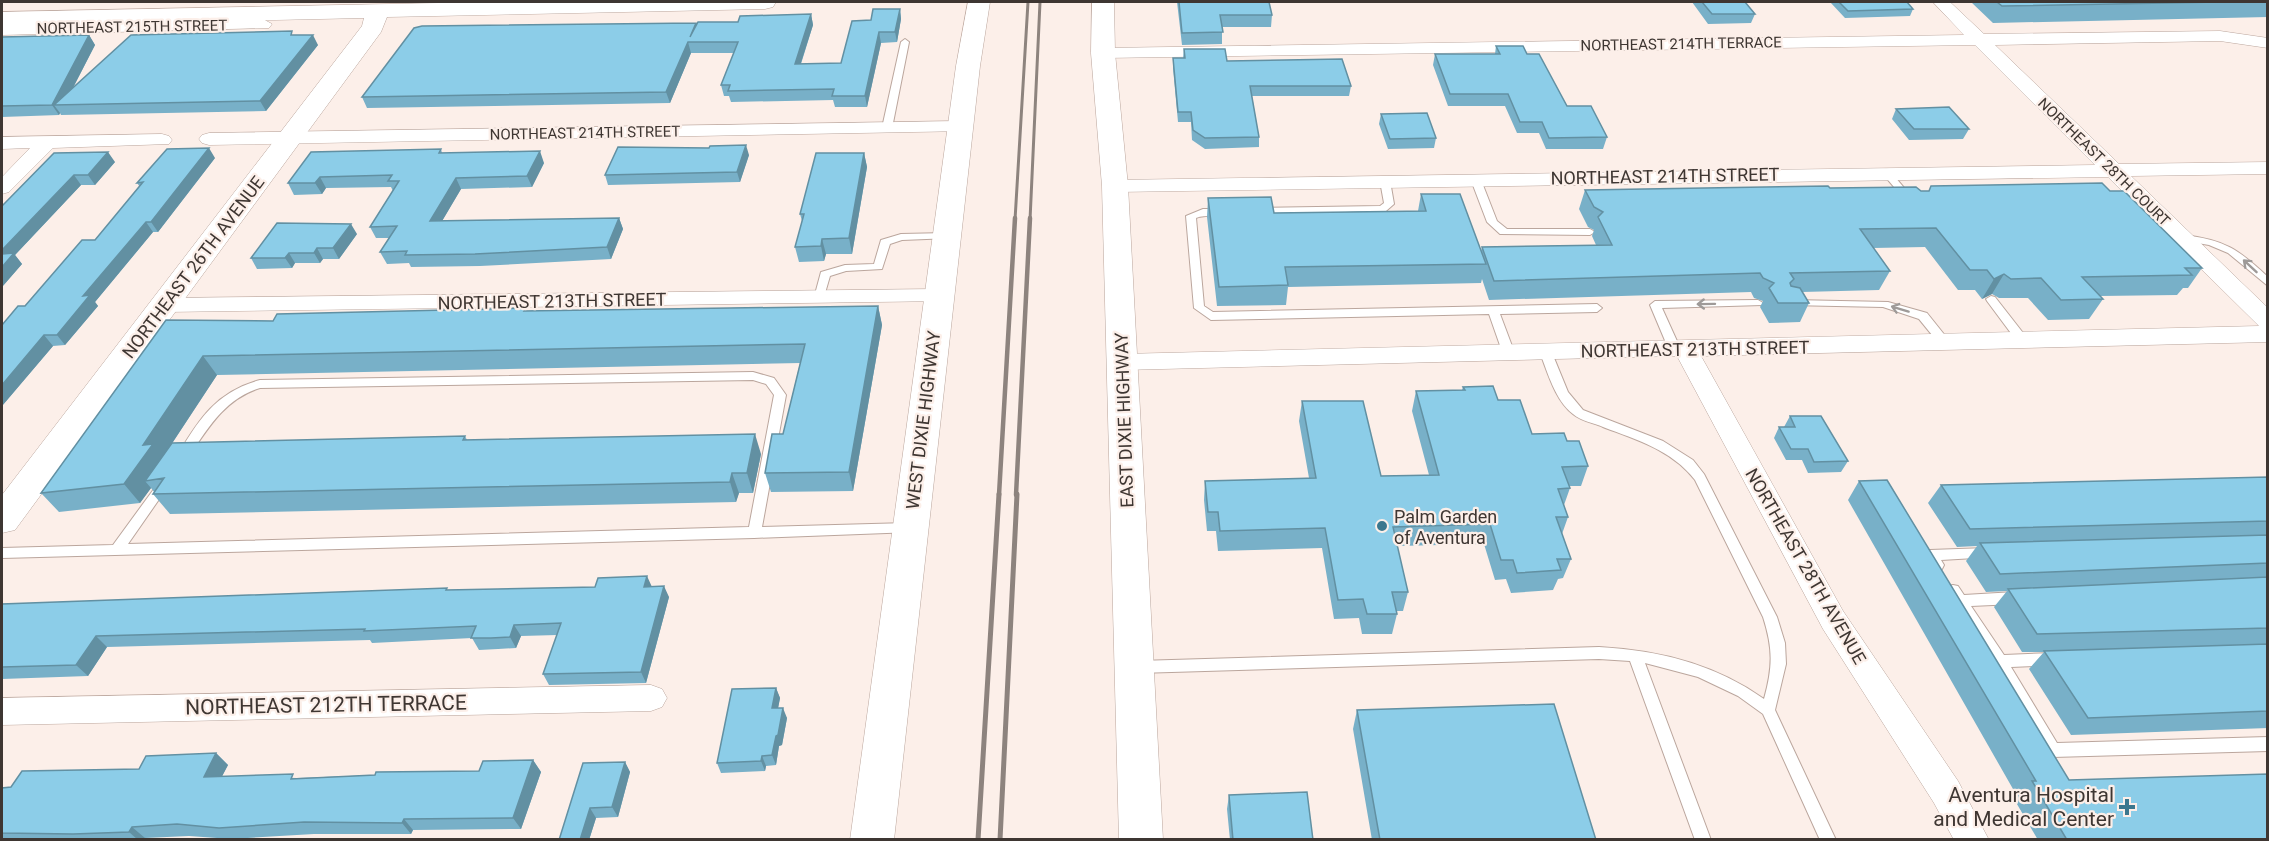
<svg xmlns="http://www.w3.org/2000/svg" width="2269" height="841" viewBox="0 0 2269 841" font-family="Roboto,sans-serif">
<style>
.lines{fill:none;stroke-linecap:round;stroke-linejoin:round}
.lane-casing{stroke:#bba69d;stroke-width:2}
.street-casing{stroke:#bba69d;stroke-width:1}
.secondary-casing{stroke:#bba69d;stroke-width:1}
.lane{fill:#fff;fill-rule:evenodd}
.street{fill:#fff;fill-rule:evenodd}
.secondary{fill:#fff;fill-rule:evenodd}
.rail-far2{stroke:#8d837e;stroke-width:3}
.rail-far1{stroke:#8d837e;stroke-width:4.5}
.rail{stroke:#8d837e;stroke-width:5}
.wall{fill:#78b0c8}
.shaded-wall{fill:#6290a2}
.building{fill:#8ccde8;stroke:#6290a2;stroke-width:1.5}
.oneway{stroke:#9e9a98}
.poi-dot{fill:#3b778e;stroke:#fcefe9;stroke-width:2}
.labels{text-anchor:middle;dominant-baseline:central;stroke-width:4.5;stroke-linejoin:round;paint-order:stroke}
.far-street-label{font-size:15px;fill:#3e3632;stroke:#fcefe9}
.street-label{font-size:18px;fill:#3e3632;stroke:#fcefe9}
.poi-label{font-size:18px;fill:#3e3632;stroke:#fcefe9;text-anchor:start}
.near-street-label{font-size:21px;fill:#3e3632;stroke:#fcefe9}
.near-poi-label{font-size:21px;fill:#3e3632;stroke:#fcefe9;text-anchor:end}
</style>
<rect width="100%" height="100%" fill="#fcefe9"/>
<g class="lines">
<defs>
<path id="lane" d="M905,39l4,3 -17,86 -5,3 -5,-3 19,-86z
M1886,169l3,1 22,26v4h-6l-22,-26v-4z
M1476,177l5,3 16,41 10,8h83l5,3 -5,3 -90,-1 -13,-12 -16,-42z
M1385,178l5,3 4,23 -8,7 -126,3 -5,-3 5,-3 120,-2 4,-3 -4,-22z
M1203,209h18l5,3c-7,6 -20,2 -30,6l8,88 9,6 384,-8 5,4 -5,4 -97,2 15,40 -6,4 -6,-4 -14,-40 -278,6 -17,-12 -8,-92z
M947,233l5,3 -1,2 -49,2 -12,4 -8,25 -36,2 -16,5 -7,24h-8l-1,-2 7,-26 24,-7 29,-1 7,-24 20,-6z
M2184,235c41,5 54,14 84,42v9l-40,-33 -19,-8 -29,-5 -1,-2 1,-2z
M1991,296l4,1 32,41 2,3 -2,3h-8l-32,-43 -1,-2z
M1758,300l5,3 -1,2 -100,3 19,42 -6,4 -6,-4 -19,-45 5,-4z
M1793,300l95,2 39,11 24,30 -2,3h-8l-22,-27 -36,-12 -94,-2 -1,-2z
M1546,349l6,4 16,39 15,18 80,31 30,19 11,14 73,143 8,26 1,21 -11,46 61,130h-16l-57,-126 -25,-18 -40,-19 -53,-14 66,177h-16l-65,-179 -31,-2 -461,14 -5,-2 -2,-4 2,-4 5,-2 461,-14c59,3 116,17 165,52 9,-32 9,-51 -1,-82l-68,-137c-23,-30 -58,-40 -92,-53 -9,-4 -22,-6 -30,-13 -18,-14 -25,-41 -33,-61z
M753,372l21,6 12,17 -24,132 146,-4 5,1 2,4 -2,4 -159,6 -752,20v-10l111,-3 46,-63h8l2,3 -41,59 621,-17 25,-132 -8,-11 -13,-4 -493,8c-36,11 -53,42 -73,71h-8l-2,-3c22,-37 39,-64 83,-76z
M1987,548l5,1 2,4 -2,4 -51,3 3,5 -2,4c-10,3 -14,-6 -19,-14l2,-4 5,-1z
M1953,585l5,1 6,9 51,-3 5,2 2,4 -2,4 -5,2 -44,2 33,49 49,-2 5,2 2,4 -2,4 -5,2 -42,2 46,76 211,-6v14l-215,6 -5,-2 -53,-90 -47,-71 -2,-4 2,-4z"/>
<path id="street" d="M1933,2h17l34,32 236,-3 48,7v10l-48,-7 -225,4 124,119 149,-2v12l-137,2 137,132v34l-567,14 142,255 115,170 31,59h-35l-20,-37 -111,-174 -146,-273 -555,14 -9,-2 -3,-6 3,-6 9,-2 1137,-28 -151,-149 -993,15 -7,-2 -3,-4 3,-4 7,-2 980,-15 -120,-120 -872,13 -9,-5 9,-5 861,-13z
M263,19l9,5 -3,4 -267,7v-10z
M961,121l10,6 -3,4 -759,14 -7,-2 -3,-4 3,-4 7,-2z
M162,134l7,2 3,4 -3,4 -116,4 -44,44 -7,2v-17l28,-29 -28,1v-12z
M939,289l8,2 3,5 -3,5 -782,11 -8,-2 -4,-5 4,-5 8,-2z
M651,685l11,4 5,9 -5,9 -11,4 -649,14v-27z"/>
<path id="secondary" d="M488,2h288l-3,5 -8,2 -378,8 -6,15 -366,498 -13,3v-38l360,-469 2,-8 -362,8v-14z
M968,2h22l-10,64 -86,774h-44l106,-774z
M1092,2h22l1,51 13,133 35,654h-44l-17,-654 -11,-133z"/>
</defs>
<use href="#lane" class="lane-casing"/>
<use href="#street" class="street-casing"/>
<use href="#secondary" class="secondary-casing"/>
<use href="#lane" class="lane"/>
<use href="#street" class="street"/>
<use href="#secondary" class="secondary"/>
<path class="rail-far2" d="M1015,220l13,-218
M1030,220l10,-218"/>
<path class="rail-far1" d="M999,495l16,-277
M1016,495l14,-277"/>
<path class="rail" d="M978,840l21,-346
M1000,840l17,-346"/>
</g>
<path class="wall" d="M1177,2h92l3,13 -1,12h-49v17l-40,1z
M1692,2h53l10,12 -4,9 -43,1z
M1830,2h77l6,7 -3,7 -65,2z
M1971,2h297v15l-275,6z
M900,9l1,10 -4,23 -16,1 -14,64h-32l-2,-7 -102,2 -2,-6h-5l-3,-11 13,-32h-43l-21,50 -303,5 -5,-11 334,-74 42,-1 73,-8 2,11 -12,39 40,-1 30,-43z
M89,35l6,10 -22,43 221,-53 24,10 -52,66 -205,4 -1,-2 -1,2 -57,2v-80z
M1496,46l31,8 40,52 40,31 -4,12h-57l-7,-16h-22l-12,-27h-57l-15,-41 2,-11h60z
M1184,49l43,12 124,25 -2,10h-97l7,41v10l-54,2 -13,-9 -1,-18h-13l-5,-54v-10h10z
M1896,109l73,20 -6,10 -54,1 -17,-21z
M1381,114l55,24 -2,10 -46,1 -9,-25z
M709,148l40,7 -9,27 -132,3 -3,-10z
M441,149l1,4 102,10 -12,24 -71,2 -19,32 177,-3 4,11 -12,30 -131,7 -69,1 -2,-4 -22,1 -7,-12 9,-14h-13l-6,-11 23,-36 -2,-4 -65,1 -4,6 -28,1 -6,-12z
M54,153l61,9 -20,23h-14l-66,70 7,9 -20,23v-81z
M864,153l3,14 -15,87h-26l-2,7 -25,1 -4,-15 7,-26 -2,-7z
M215,158l-57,74h-5l-58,70 3,4 -33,39 -12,1 -51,60v-81l23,-19 70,-66 45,-53 -3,-4z
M1830,188l91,3h189l92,77 -14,20h-5l-6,7 -77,1 3,3 -14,20 -41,1 -20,-22h-29l-7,-4 -10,5 -7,-9h-17l-33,-43 -52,1 17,23 -11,19 -77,2 7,11 -9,19 -31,1 -9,-16 3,-6 -9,-3 -3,-6 -262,8 -7,-21 -1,4 -193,4 -2,18 -69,1 -10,-89 1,-19 66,15 144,-2 3,-17 60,57 1,-4 114,-2 -4,-9 2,-6 -6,-3 -9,-18 6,-19z
M357,234l-18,25h-16l-3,4h-25l-3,5 -35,1 -6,-11z
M878,306l4,19 -29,166 -82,1 -6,-19 18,-39 17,-71 -583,12 -46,70 294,-9 2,4 294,14 -8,39h-14l-3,9 -566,12 -17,-20 2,-1 -4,-5 -11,15 -81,9 -18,-19 125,-173 107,1 254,-10z
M1463,387l35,13 34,34 35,7 21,25 -7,20h-12l1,2 -6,17 4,12 -6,17 9,25 -8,19 -5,1 -5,11 -42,3 -5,-14 -11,1 -11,-36 -87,2 11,46 -5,19h-7l1,3 -5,20h-30l-3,-16 -25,1 -12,-71 -104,3 -2,-20h-9l-3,-31 1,-19 104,-3 -10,-57 3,-20 79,75 48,-1 -17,-64 4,-20 46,-1z
M1790,416l58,45 -7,11 -33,1 -6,-13h-16l-12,-22 5,-11h5z
M2268,477v251l-197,7 -42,-66 15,-17h-22l-28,-45 13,-16 -21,1 -20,-31 11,-15 -20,1 -29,-44 13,-18z
M1859,481l210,299 199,60h-230l-24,-41 3,-3 -169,-296z
M652,586l17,11 -23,86 -97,2 -6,-11 14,-39 -36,1 -5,12 -18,1 -19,1 -7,-12 -100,5 -2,-3 -263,7 -19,29 -86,3v-75l446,-14z
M776,688l4,10 -2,10 9,10 -5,27 -3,1 -3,19 -10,1 -1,5 -44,2 -4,-10z
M1357,710l239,130h-224l-19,-111z
M216,753l12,12 -6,11 75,2 182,-7 54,-11 8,12 -20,57 -108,1 -2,4h-97l-83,5 -42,-3 -44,2 -1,2h-142v-52l9,-1 128,-18z
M625,762l5,10 -12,45 -22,1 -7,22h-30z
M1229,795l84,45h-83l-3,-31z"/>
<path class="shaded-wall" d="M900,9l1,10 -4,23 -2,-10z
M811,14l2,11 -16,50 -2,-11z
M879,32l2,11 -14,64 -2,-11z
M89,35l6,10 -31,60h-10l6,8 -1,2 -7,-10z
M313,35l5,10 -52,66 -6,-10z
M688,42l3,11 -21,50 -4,-11z
M746,145l3,10 -9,27 -3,-10z
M209,148l6,10 -57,74 -7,-10z
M540,151l4,12 -12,24 -5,-11z
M108,152l7,10 -20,23 -7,-10z
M864,153l3,14 -15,87 -3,-16z
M74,175l7,10 -66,70 7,9 -20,23v-37z
M320,177l6,11 -4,6 -7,-11z
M456,178l5,11 -26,44 -5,-12z
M619,218l4,11 -12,30 -4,-12z
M146,222l7,10 -58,70 3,4 -33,39 -8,-10 26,-39z
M351,224l6,10 -18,25 -6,-11z
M822,239l4,15 -2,7 -3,-15z
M317,248l6,11 -3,4 -6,-10z
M289,253l6,10 -3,5 -7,-10z
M2004,274l-12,20 -10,5 12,-20z
M878,306l4,19 -29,166 -4,-19z
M44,335l9,11 -51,60v-21z
M203,356l14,19 -54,82 -18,24 6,7 -11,15 -16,-19 19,-39z
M755,434l6,20 -8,39 -6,-20z
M732,473l7,20 -3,9 -6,-20z
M647,576l5,11h-8z
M664,586l5,11 -23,86 -5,-11z
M514,625l7,11 -5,12 -6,-11z
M96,636l11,11 -19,29 -12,-11z
M776,688l4,10 -4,21 -4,-11z
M783,708l4,10 -5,27 -3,1 -3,19 -4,-10 4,-19z
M216,753l12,12 -12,23 -12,-11z
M762,756l4,10 -1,5 -4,-10z
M533,760l8,12 -20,57 -8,-11z
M625,762l5,10 -12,45 -6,-10z
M590,808l6,10 -7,22h-9z
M404,819l9,11 -2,4 -9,-11z
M132,827l13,11 -1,2h-6l-9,-8z"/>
<path class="building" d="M1179,2h90l3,13h-52l3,17 -41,1z
M1702,2h43l10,12h-43z
M1839,2h68l6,7 -65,2z
M1997,2h222l-217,4z
M873,9h27l-5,23h-16l-14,64h-33l2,-7 -106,2 2,-6h-9l17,-43h-50l-22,50 -304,5 52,-69 8,-2 274,-3 -6,14 8,-15h40l2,-6 71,-2 -16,50 46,-1 11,-42 19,-1z
M292,31l-1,4h22l-53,66 -206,4 77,-70z
M89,35l-37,70 -50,1v-69z
M1496,46h27l4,8h12l28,52h24l16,31 -58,1 -7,-16h-22l-12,-28h-58l-15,-40h65z
M1184,49h41l2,12 115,-2 9,27h-101l9,51 -54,1 -12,-8 -2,-18h-13l-5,-54h12z
M1949,107l20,22h-55l-18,-20z
M1427,113l9,25 -46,1 -9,-25z
M746,145l-9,27 -132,3 13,-28 91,1 1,-2z
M209,148l-58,74h-5l-63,74 7,-1 -33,40h-13l-42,50v-60l16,-19h7l57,-66h13l48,-58 -6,1 30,-34z
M441,149l-2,4 101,-2 -13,25 -71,2 -26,43 189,-3 -12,29 -132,7 -70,1 2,-4 -27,1 17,-26 -27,1 29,-46h-11l4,-6 -72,2 -5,6h-27l23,-31z
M108,152l-20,23h-14l-72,75v-44l52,-53z
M816,153h48l-15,85 -27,1 -1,7 -26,1 9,-33h-4z
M2102,183l8,8h14l78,77h-17l7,7 -110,2 21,22 -42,1 -20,-22 -30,1 -7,-5 -10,5 -7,-9h-17l-34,-42 -76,1 30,42 -100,2 4,6 -4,4 1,3 9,2 9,15h-31l-9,-15 5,-5 -11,-5 -3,-5 -266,8 -12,-34 130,-2 -14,-28 5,-5 -9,-5 -9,-17 243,-4 2,2 86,-1 5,4h8l2,-5z
M1421,194h39l26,70 -201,3 3,18 -69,2 -11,-89 63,-1 3,16 152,-2z
M277,223l74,1 -18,24h-16l-3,5h-25l-4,5h-34z
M14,253l-12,14v-13z
M878,306l-29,166 -84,1 7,-39h11l22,-90 -602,12 -60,89 10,-1 -29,40 -83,9 125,-173 107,1 4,-7 249,-6 -2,3z
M1493,386l5,14h22l12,34 32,-1 3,8h12l9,25 -26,1 8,21 -12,1 10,28h-12l15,42h-14l4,11 -44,3 -4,-13h-12l-11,-36 -97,3 15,65h-16l5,22h-30l-4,-15 -25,1 -13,-72 -105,3 -2,-19h-10l-3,-31 111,-3 -14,-77h61l18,75 58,-1 -23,-84 49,-1 -2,-3z
M1790,416h31l27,45 -34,1 -6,-13h-17l-12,-22h16z
M755,434l-8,39h-15l-2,9 -577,12 11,-16 -19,3 27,-38 293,-7 -2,4z
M2268,477v44l-298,8 -29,-44z
M1887,480l182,300 199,-6v66h-201l-35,-59h4l-177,-300z
M2268,535v28l-268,11 -20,-31z
M647,576l-3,11 20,-1 -23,86 -98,2 18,-51 -47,2 -4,12 -19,1h-20l5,-12 -112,5 1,-2 -269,7 -20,29 -74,2v-63l445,-16 -1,2 149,-3 3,-9z
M2268,577v51l-231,6 -29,-45z
M2268,644v67l-180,7 -44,-67z
M776,688l-4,20h11l-5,27 -2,1 -4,19 -10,1 -1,5 -44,2 15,-74z
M1554,704l42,136h-216l-23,-130z
M216,753l-12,24 89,-3 -2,5 84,-4 1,-3 103,-1 4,-10 50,-1 -20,58 -109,1 -2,4 -98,-1 -85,6 -42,-4 -45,3 -3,5 -56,2 -71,-1v-45l9,-1 11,-16 117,-2 7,-13z
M625,762l-13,45 -22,1 -10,32h-21l24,-77z
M1307,792l6,48h-80l-4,-45z"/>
<defs><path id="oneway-shaft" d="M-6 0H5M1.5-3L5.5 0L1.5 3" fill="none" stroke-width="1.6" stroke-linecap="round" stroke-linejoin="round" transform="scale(1.5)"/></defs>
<g class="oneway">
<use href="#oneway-shaft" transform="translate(2250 266) rotate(-137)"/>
<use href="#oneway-shaft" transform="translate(1706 304) rotate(179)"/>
<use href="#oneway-shaft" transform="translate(1900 309) rotate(-163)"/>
</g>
<g class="poi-dot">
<circle cx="1382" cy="526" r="6"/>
<path d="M2124 798h6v6h6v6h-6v6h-6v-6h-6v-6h6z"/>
</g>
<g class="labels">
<g class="far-street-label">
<text transform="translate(132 27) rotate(-1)">NORTHEAST 215TH STREET</text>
<text transform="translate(1681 44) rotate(-1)">NORTHEAST 214TH TERRACE</text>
<text transform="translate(585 133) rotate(-1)">NORTHEAST 214TH STREET</text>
<text transform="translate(2104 162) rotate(44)">NORTHEAST 28TH COURT</text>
</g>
<g class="street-label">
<text transform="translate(1665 176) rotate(-1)">NORTHEAST 214TH STREET</text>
<text transform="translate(193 267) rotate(-53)">NORTHEAST 26TH AVENUE</text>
<text transform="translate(552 301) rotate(-1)">NORTHEAST 213TH STREET</text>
<text transform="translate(1695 349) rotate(-1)">NORTHEAST 213TH STREET</text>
<text transform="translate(923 420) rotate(-83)">WEST DIXIE HIGHWAY</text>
<text transform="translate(1124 420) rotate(-92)">EAST DIXIE HIGHWAY</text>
<text transform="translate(1806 566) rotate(60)">NORTHEAST 28TH AVENUE</text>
</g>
<g class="poi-label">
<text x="1394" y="516">Palm Garden<tspan x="1394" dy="21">of Aventura</tspan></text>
</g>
<g class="near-street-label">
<text transform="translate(326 705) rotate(-1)">NORTHEAST 212TH TERRACE</text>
</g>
<g class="near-poi-label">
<text x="2114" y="795">Aventura Hospital<tspan x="2114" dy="24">and Medical Center</tspan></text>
</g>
</g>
<rect width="2269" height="841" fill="none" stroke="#3e3632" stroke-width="6"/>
</svg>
